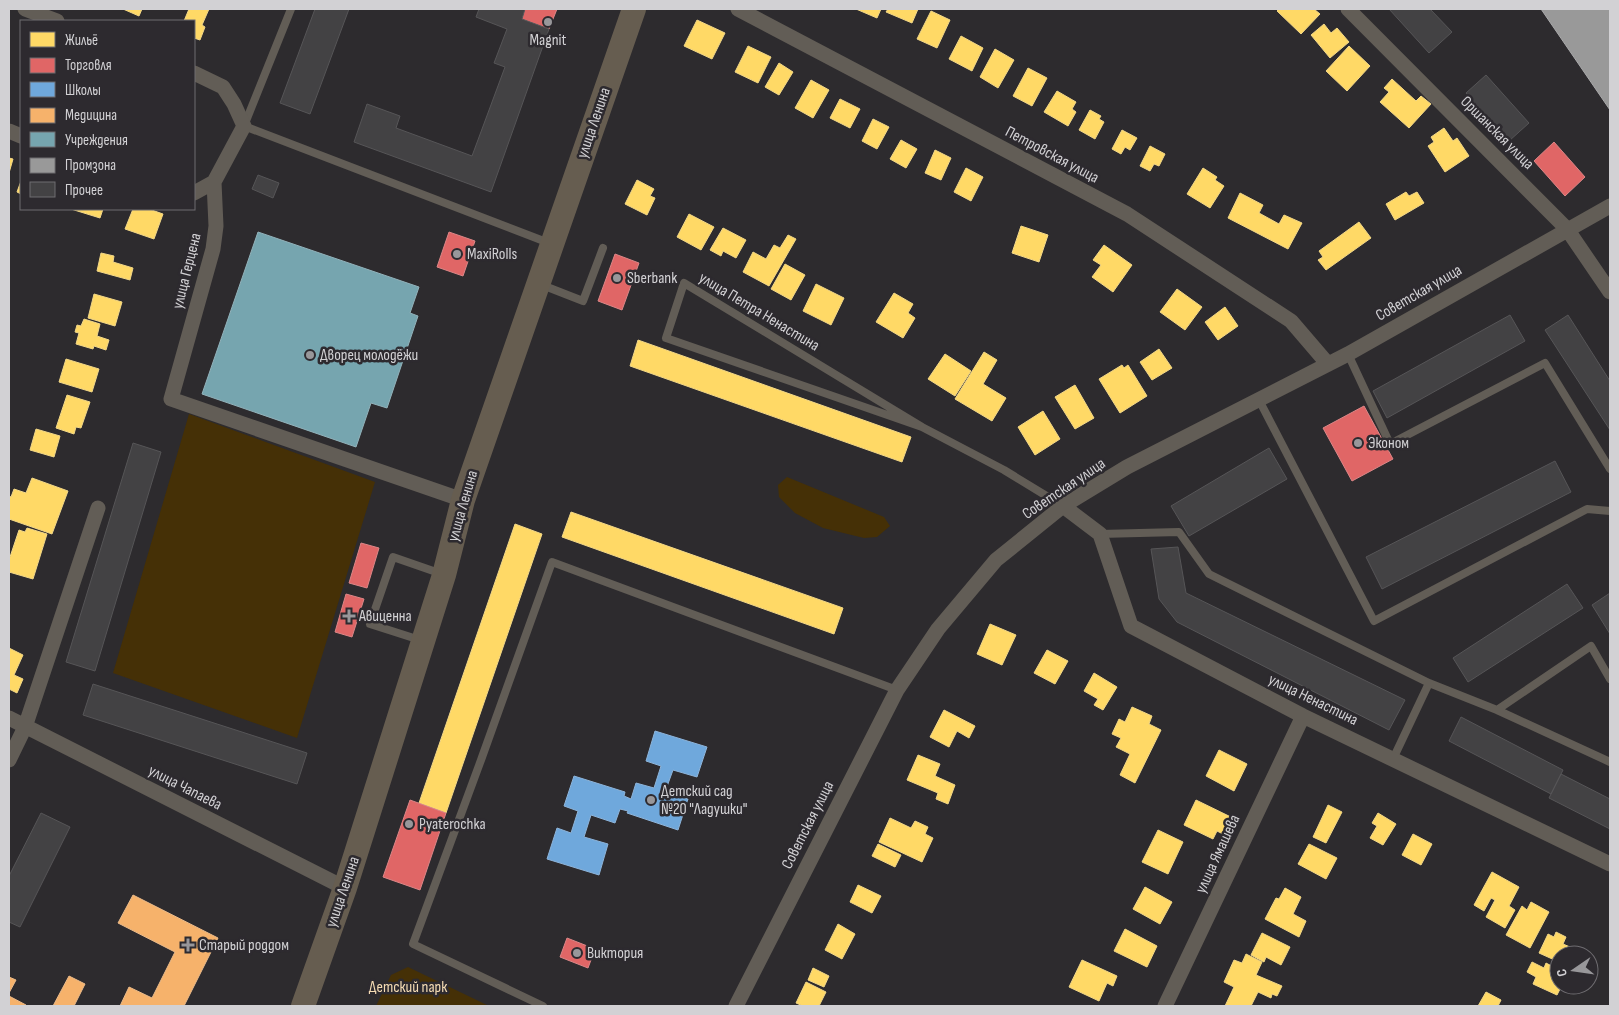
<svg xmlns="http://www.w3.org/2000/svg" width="1619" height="1015" viewBox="0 0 1619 1015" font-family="'Sofia Sans Condensed',sans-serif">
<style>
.green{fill:#453006}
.homes{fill:#ffd966;stroke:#f2d787}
.shops{fill:#e06666;stroke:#dc8687}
.schools{fill:#6fa8dc;stroke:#8db4da}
.health{fill:#f6b26b;stroke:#ebbb8a}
.public{fill:#76a5af;stroke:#92b2ba}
.industry{fill:#999;stroke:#aaaaab}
.building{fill:#434244;stroke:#565557}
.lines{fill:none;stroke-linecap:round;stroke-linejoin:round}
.service{stroke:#625d56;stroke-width:8}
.minor{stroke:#625d56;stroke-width:15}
.primary{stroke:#665d50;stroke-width:24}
.poi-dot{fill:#98979a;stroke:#2d2a2f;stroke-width:2}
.labels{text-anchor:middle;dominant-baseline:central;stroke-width:5;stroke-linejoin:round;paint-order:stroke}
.poi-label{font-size:16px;fill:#d2d1d4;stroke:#2d2a2f;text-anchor:start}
.street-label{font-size:16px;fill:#d2d1d4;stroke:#2d2a2f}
.park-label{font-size:16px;fill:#f5dcb4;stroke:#2d2a2f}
</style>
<rect width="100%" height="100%" fill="#2d2b2e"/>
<path class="green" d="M189,414l186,68 -78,256 -184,-65z
M787,477l97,40 6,9 -13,11 -13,1 -41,-10 -28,-15 -16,-16 -1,-12z
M408,967l81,39h-113l15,-31z"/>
<path class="homes" d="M123,9h19l-3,7z
M189,9h20l-7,16 3,2 -5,13 -6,-2v-17h-10z
M856,9h25l-4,9z
M888,9h30l-6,14 -26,-11z
M1279,9h35l6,5 -19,20 -24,-23z
M931,11l19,9 -13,28 -20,-9z
M697,20l28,13 -13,26 -28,-13z
M1324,24l7,9 6,-5 12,14 -19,16 -19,-23z
M961,36l22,12 -11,23 -23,-12z
M748,46l23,11 -13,26 -23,-11z
M1349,46l21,20 -23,25 -21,-20z
M995,49l19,11 -16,28 -18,-11z
M779,63l14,9 -14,23 -14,-8z
M1028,68l19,10 -15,28 -19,-10z
M1392,79l24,22 5,-5 10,8 -22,24 -29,-26 9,-10 -5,-4z
M811,80l18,10 -16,28 -18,-10z
M1057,91l19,11 -4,7 4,3 -8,14 -24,-14z
M840,99l20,10 -10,19 -20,-10z
M1090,110l11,6 -2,3 5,3 -9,17 -16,-9z
M873,119l16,8 -12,22 -15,-8z
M1444,128l9,13 4,-3 12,18 -24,16 -17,-26 6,-4 -3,-5z
M1122,130l15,8 -7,12 -5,-3 -4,7 -9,-5z
M901,140l16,9 -11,19 -16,-9z
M1150,146l15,8 -6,12 -5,-2 -4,7 -10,-5z
M935,150l16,8 -10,22 -16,-7z
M9,158l4,1 -4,14z
M966,168l17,9 -12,24 -17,-9z
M1203,168l14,9 -2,3 9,6 -14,22 -23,-14z
M637,180l17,9 -4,7 5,2 -8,17 -22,-11z
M21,181v13l-4,-2z
M1406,192l3,4 8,-4 7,11 -29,17 -9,-16z
M1240,193l23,12 -4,8 20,11 5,-9 18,8 -14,26 -60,-31z
M71,209h32l-3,9z
M133,209h16l14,5 -9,25 -29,-10z
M689,214l25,13 -13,23 -24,-13z
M1359,222l12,16 -45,32 -8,-10 5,-3 -4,-6z
M1021,226l27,9 -9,27 -27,-9z
M723,228l23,12 -10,18 -13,-7 -2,5 -11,-6z
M788,235l8,4 -27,47 -26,-14 10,-20 13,7 8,-14 6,3z
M1104,245l28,20 -19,27 -21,-15 9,-12 -8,-5z
M101,253l13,3 -1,6 20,6 -3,12 -33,-9z
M785,264l20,11 -14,25 -20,-11z
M816,284l28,14 -13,27 -28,-14z
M1177,289l25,18 -17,23 -25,-18z
M894,293l19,11 -5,9 7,5 -12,20 -27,-16z
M94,294l28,8 -7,24 -27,-8z
M1225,307l13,19 -20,14 -13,-18z
M84,319l16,5 -3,12 12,4 -3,10 -12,-4 -1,3 -17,-5 3,-11 -4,-1 2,-7 4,1z
M638,340l273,97 -9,25 -272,-96z
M1159,349l13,19 -20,12 -12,-18z
M984,352l13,8 -14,24 23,14 -14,23 -37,-22z
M945,354l26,17 -16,25 -27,-17z
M66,359l33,10 -7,23 -33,-10z
M1122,365l2,3 4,-3 19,31 -27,17 -21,-34z
M1075,385l19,33 -19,11 -20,-32z
M67,395l23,7 -9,26 -5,-1 -2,7 -18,-6z
M1043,411l17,28 -25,16 -17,-28z
M36,429l24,7 -6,21 -24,-7z
M32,478l36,13 -16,43 -43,-15v-23l2,1 3,-8 12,4z
M571,512l272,96 -9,26 -272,-97z
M515,524l27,10 -96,279 -27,-10z
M27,528l20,6 -14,45 -24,-7v-15h1l9,-27 6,2z
M990,624l26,11 -14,30 -25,-11z
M9,648l14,7 -9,20 9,4 -6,14 -8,-4z
M1047,650l21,11 -13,23 -21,-11z
M1094,673l23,14 -14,23 -9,-5 4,-6 -14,-8z
M1132,707l20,9 -3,8 12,6 -26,53 -15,-8 10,-21 -14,-7 5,-9 -9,-4 7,-15 6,3z
M944,710l31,16 -6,12 -12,-7 -8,16 -19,-10z
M1219,750l28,14 -13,27 -28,-15z
M918,755l22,9 -5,12 20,9 -7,19 -12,-5 2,-6 -31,-13z
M1196,800l41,20 -8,17 -12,-6 -4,8 -29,-14z
M1328,805l14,7 -16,31 -13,-6z
M1378,813l18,11 -13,21 -13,-7 7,-12 -5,-3z
M890,818l21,10 4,-7 13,6 -3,7 8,4 -11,24 -43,-20z
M1158,830l25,12 -15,32 -26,-12z
M1413,834l19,10 -11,21 -19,-10z
M878,844l23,11 -6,12 -23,-11z
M1309,844l28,14 -11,21 -28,-15z
M1492,872l27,15 -10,19 6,4 -10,18 -19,-11 9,-17 -4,-2 -7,13 -10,-6z
M858,885l23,11 -9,17 -22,-11z
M1145,887l27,15 -12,22 -27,-15z
M1285,888l16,9 -8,17 13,7 -7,16 -34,-18 11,-21 3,1z
M1531,902l18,10 -19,36 -24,-13 16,-29 5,4z
M838,924l17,10 -13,25 -17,-9z
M1125,929l32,17 -10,21 -33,-16z
M1556,932l10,5 -3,7 7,3 -3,8h-8v7l-20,-9 9,-19 6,3z
M1262,933l28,14 -9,18 -15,-8 -2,5 -13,-7z
M1246,954l16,8 -6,13 26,11 -5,10 -5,-2 -1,4 -13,-6 -7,14h-26l9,-19 -10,-5 10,-22 8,3z
M1082,960l35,16 -4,10 -6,-3 -8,18 -30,-14z
M1532,962l12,6 2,-5 13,7v15h3l-5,10 -24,-11 3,-7 -9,-5z
M813,968l16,8 -5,11 -16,-7z
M806,982l20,10 -7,14h-16l-7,-3z
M1486,992l15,8 -3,6h-20z"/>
<path class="shops" d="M525,9h32l-8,20 -27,-10z
M1554,142l31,35 -20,19 -31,-35z
M449,232l26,9 -12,35 -26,-9z
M615,254l24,9 -17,47 -24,-9z
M1364,406l29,53 -41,22 -29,-53z
M361,543l18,5 -12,40 -18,-5z
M346,594l18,5 -12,38 -17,-5z
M410,800l36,13 -26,77 -37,-13z
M567,938l28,11 -7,19 -28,-11z"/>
<path class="schools" d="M655,731l52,16 -10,30 -24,-7 -8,22 23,7 -10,31 -51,-17 1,-2 -8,-2 -5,14 -24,-8 -7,22 24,7 -9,31 -52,-16 10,-31 14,5 7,-22 -14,-5 10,-30 51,16 -1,4 7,3 5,-16 18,5 7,-22 -15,-5z"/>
<path class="health" d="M133,895l85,43 -34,68h-64l9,-19 23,11 23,-46 -57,-29z
M69,976l16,8 -11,22h-21z
M9,977l7,3 -7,13z
M9,996l17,9 -1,1h-16z"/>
<path class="public" d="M258,232l161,55 -9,26 8,3 -31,92 -16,-5 -15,44 -154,-53z"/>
<path class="industry" d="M1541,9h69v101z"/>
<path class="building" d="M315,9h34l-39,105 -30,-11z
M479,9h46l-3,10 27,10 -58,163 -137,-50 13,-38 33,12 -4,12 76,28 33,-89 -11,-4 13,-34 -31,-12z
M1389,9h41l22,23 -23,21z
M1486,75l43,48 -20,18 -43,-48z
M258,175l21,8 -6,15 -21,-9z
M1510,315l15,26 -138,77 -14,-27z
M1568,315l42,66v49l-65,-100z
M133,443l28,9 -66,219 -29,-9z
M1269,448l18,31 -98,57 -18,-30z
M1555,461l16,31 -189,97 -16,-32z
M1178,547l8,46 219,107 -16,30 -212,-108 -18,-23 -8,-50z
M1567,584l16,24 -115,74 -15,-24z
M1610,593v41l-18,-29z
M93,684l214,69 -10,31 -214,-69z
M1461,717l102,53 -12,24 -102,-53z
M1561,774l49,25v30l-61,-31z
M41,813l29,14 -50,100 -11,-5v-46z"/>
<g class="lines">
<path class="service" d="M291,9l-47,117 305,117
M542,285l41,16 20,-53
M1348,354l42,90 155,-81 65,106
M1259,400l115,221 213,-112 23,2
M922,427l-238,-144 -18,55 256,89 82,43 59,36
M1100,534l79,-2 30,42 220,109
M420,640l-50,-16 23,-67 49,17
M1610,679l-19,-33 -94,64 113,52
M1393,759l36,-76 68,27
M543,1006l-130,-62 68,-184 71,-198 345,128"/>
<path class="minor" d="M25,9l32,12
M738,9l389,205 164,107 36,42
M1348,9l219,220 43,63
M194,73l29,14 11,17 10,22 -30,56 2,44 -3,23 -42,150 292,101
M9,131l12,5
M194,193l20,-11
M1063,506l37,28 31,92 172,90 307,148
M9,718l336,170
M9,760l16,-33 73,-219
M736,1006l161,-316 41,-61 58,-69 67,-54 64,-39 221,-113 262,-148
M1165,1006l138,-290"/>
<path class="primary" d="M303,1006l42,-118 99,-313 19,-75 171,-491"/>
</g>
<g class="poi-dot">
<circle cx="548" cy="22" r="5"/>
<circle cx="457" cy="254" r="5"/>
<circle cx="617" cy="278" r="5"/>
<circle cx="310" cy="355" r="5"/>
<circle cx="1358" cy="443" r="5"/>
<path d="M346.5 608.5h5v5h5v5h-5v5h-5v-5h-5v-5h5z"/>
<circle cx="651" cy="800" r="5"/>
<circle cx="409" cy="824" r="5"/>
<path d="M185.5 937.5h5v5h5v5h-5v5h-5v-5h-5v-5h5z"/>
<circle cx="577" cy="953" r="5"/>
</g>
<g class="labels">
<g class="poi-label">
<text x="548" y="40" text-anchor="middle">Magnit</text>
<text x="467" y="254">MaxiRolls</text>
<text x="627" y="278">Sberbank</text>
<text x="320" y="355">Дворец молодёжи</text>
<text x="1368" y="443">Эконом</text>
<text x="359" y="616">Авиценна</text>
<text x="661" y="791">Детский сад<tspan x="661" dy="18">№20 "Ладушки"</tspan></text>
<text x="419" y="824">Pyaterochka</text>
<text x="199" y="945">Старый роддом</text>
<text x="587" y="953">Виктория</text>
</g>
<g class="street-label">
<text transform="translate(594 123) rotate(-71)">улица Ленина</text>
<text transform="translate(1497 133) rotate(45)">Оршанская улица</text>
<text transform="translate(1052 155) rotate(28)">Петровская улица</text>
<text transform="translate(187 271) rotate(-76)">улица Герцена</text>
<text transform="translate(1419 293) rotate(-30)">Советская улица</text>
<text transform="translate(759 312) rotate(31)">улица Петра Ненастина</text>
<text transform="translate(1064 489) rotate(-34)">Советская улица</text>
<text transform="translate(463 506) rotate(-74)">улица Ленина</text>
<text transform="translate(1313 700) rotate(26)">улица Ненастина</text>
<text transform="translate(185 788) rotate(27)">улица Чапаева</text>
<text transform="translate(808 825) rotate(-63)">Советская улица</text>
<text transform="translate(1218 854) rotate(-65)">улица Ямашева</text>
<text transform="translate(343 892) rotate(-71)">улица Ленина</text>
</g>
<g class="park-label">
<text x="408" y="987">Детский парк</text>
</g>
</g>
<rect width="1619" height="1015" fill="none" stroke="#d2d1d4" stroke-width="20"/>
<rect x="20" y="20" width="175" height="190" fill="#2d2a2f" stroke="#6f6d71"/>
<rect x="30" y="32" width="25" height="15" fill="#ffd966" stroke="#6f6d71"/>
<text x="65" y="45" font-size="15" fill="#d2d1d4">Жильё</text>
<rect x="30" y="58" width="25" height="15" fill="#e06666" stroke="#6f6d71"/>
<text x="65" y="70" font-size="15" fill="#d2d1d4">Торговля</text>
<rect x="30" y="82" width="25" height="15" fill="#6fa8dc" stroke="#6f6d71"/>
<text x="65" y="95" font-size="15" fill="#d2d1d4">Школы</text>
<rect x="30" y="108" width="25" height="15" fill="#f6b26b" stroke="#6f6d71"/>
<text x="65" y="120" font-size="15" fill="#d2d1d4">Медицина</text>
<rect x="30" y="132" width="25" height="15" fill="#76a5af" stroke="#6f6d71"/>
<text x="65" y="145" font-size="15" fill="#d2d1d4">Учреждения</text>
<rect x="30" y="158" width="25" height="15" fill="#999999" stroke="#6f6d71"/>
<text x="65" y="170" font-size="15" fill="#d2d1d4">Промзона</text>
<rect x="30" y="182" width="25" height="15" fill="#434244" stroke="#6f6d71"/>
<text x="65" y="195" font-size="15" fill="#d2d1d4">Прочее</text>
<g transform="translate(1574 970) rotate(257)"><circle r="24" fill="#2d2a2f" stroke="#6f6d71"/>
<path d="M0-4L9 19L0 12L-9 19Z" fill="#98979a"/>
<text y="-8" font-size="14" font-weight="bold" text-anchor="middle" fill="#d2d1d4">С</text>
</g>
</svg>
